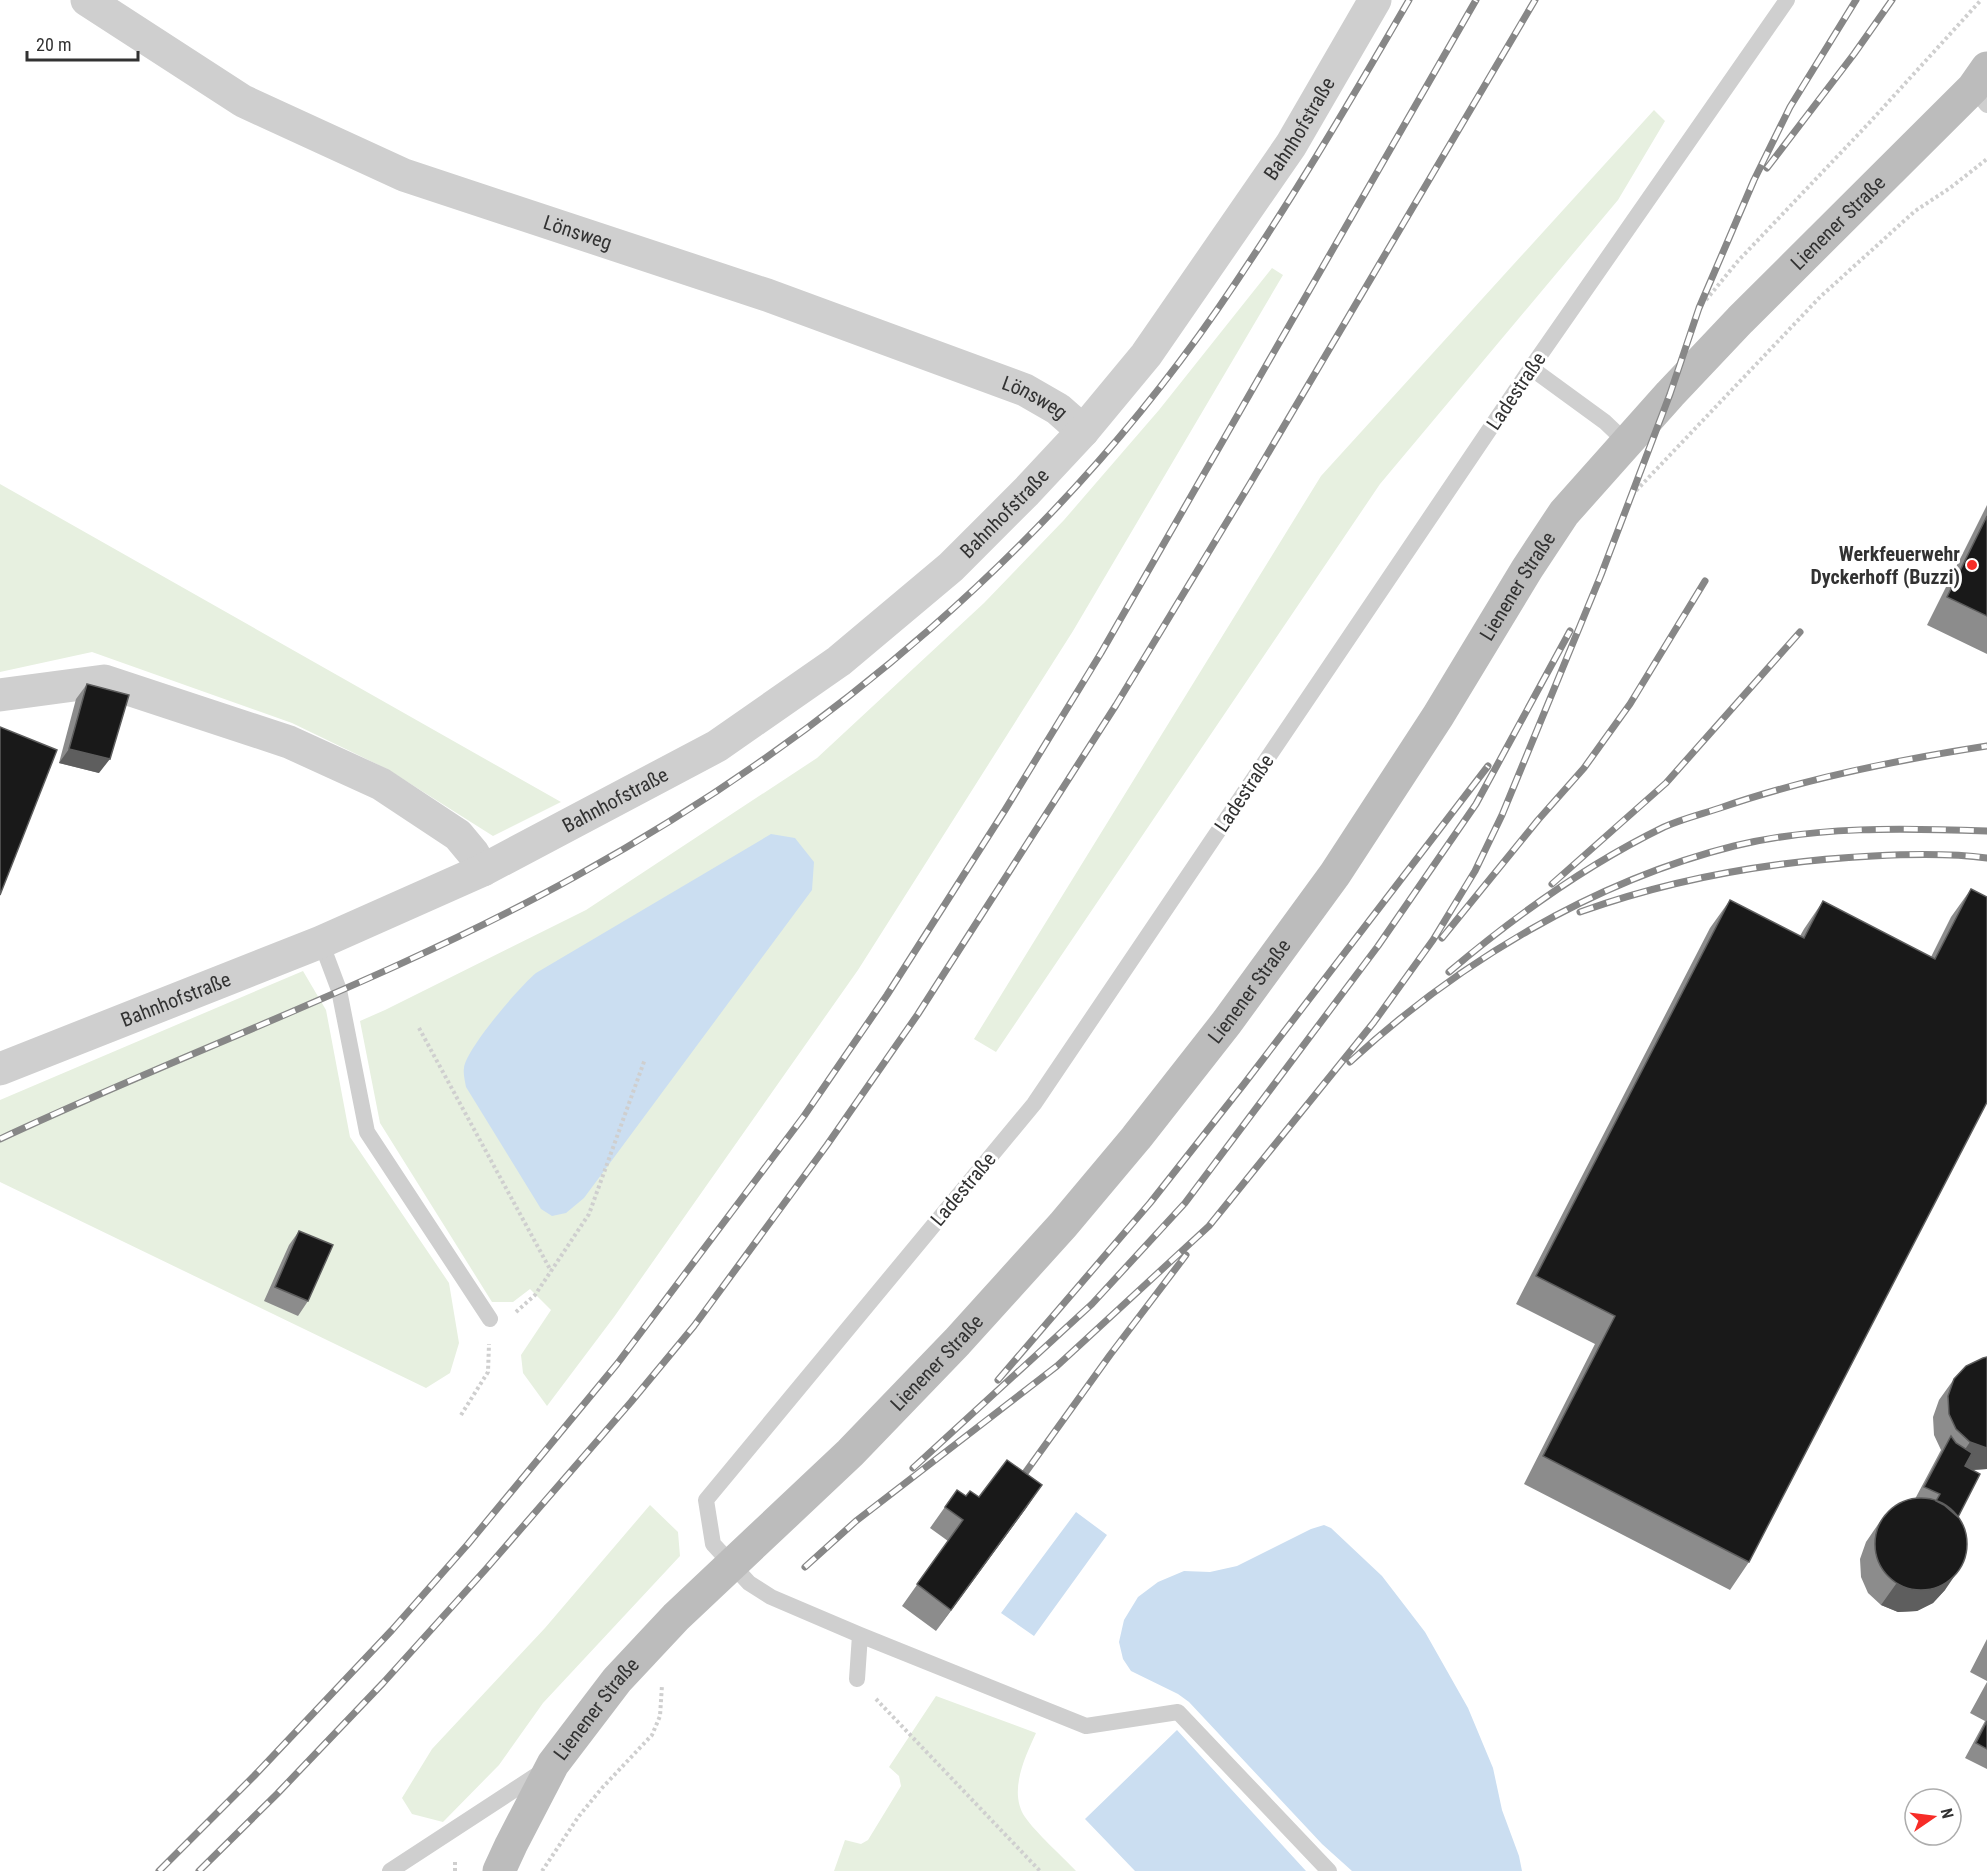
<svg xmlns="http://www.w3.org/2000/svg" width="1987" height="1871" viewBox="0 0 1987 1871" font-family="'Roboto Condensed',sans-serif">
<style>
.green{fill:#e7f0e0}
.water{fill:#cbdef1}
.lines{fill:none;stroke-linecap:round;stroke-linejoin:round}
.path{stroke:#cfcfcf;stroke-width:4;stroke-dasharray:3 3;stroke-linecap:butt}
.lane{stroke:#cfcfcf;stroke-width:16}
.street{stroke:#cfcfcf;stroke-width:33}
.secondary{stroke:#bcbcbc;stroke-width:33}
.rail-casing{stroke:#878787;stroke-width:7}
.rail{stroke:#fff;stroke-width:4.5;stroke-dasharray:14;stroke-linecap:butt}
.wall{fill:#8c8c8c}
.shaded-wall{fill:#5e5e5e}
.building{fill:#191919;stroke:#5e5e5e;stroke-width:1.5}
.poi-dot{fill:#f72c27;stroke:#fff;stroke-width:2}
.labels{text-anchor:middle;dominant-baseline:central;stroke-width:6;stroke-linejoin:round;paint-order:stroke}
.street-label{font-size:20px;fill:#323232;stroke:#fff}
.poi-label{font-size:20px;font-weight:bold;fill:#323232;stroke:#fff;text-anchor:end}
</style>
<rect width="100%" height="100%" fill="#fff"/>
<path class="green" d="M1654,110l11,11 -47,79 -238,284 -384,568 -22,-13 347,-563z
M1272,268l11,7 -210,356 -215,339 -244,347 -67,89 -24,-33 -2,-18 30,-45 -21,-21 -17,13h-21l-112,-179 -20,-102 25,-11 201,-100 231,-152 167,-155 80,-83 95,-110z
M0,484l561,318 -68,34 -106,-67 -95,-46 -200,-71 -92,20z
M303,971l23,39 24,127 99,146 10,60 -9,30 -24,15 -426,-206v-82z
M650,1505l28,27 2,24 -137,147 -44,62 -56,57 -31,-8 -10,-16 30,-49 113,-121z
M936,1696l100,37c-11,24 -28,59 -11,84 11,16 37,39 51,54h-242l11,-31 16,4 7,-4 33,-54 -2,-10 -10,-9z"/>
<path class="water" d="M771,834l24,4 19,24 -2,28 -228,308 -18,15 -14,3 -11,-7 -75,-122c-1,-6 -3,-13 -2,-19 2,-19 56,-82 72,-95z
M1076,1512l31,23 -73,101 -33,-23z
M1324,1525l7,3 51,48 43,56 43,76 25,60 9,42 17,46 3,15h-170l-30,-27 -133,-142 -11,-8 -47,-23 -8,-12 -4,-17 5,-22 14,-23 20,-15 26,-11 26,1 27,-6 74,-37z
M1177,1730l129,141h-171l-50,-52z"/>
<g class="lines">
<path class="path" d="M1706,300l32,-39 132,-139 111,-122
M1632,495l188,-198 95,-86 35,-23 37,-29
M419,1028l132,243
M516,1312l19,-17 54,-81 56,-155
M461,1415l27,-43 1,-28
M876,1699l164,172
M455,1871v-10
M542,1871l37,-55 23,-28 50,-53 8,-19 2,-31"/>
<path class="lane" d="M1973,88l14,17
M1531,368l74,54 22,21
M321,942l18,48 28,142 123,187
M857,1679l3,-44
M390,1871l153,-100
M1329,1871l-151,-159 -92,14 -226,-91 -89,-38 -22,-14 -36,-39 -7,-44 328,-396 497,-736 256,-368"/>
<g class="street">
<path id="s1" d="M87,0l156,101 161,74 363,120 258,95 33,19 25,22"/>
<path d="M0,695l104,-14 185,61 92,42 77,51 15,18 10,17"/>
<path id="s2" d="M0,1069l321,-127 162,-72 234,-124 122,-85 112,-94 75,-75 57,-61 63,-76 145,-210 84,-145"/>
</g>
<path class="secondary" id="s3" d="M499,1871l12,-26 42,-81 64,-84 59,-63 174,-164 107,-111 106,-117 73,-87 91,-116 108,-148 103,-158 89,-147 37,-56 106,-119 70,-74 233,-232 14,-20"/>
<defs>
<path id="rail" d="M1767,168l87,-114 38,-54
M1552,884l114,-101 134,-151
M1580,912c95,-34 193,-51 293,-56 38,-2 77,-3 114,2
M1442,938l96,-118 46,-52 46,-64 75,-123
M1449,972c66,-56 137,-107 215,-145 18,-8 38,-13 56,-19 86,-30 177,-48 267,-62
M1350,1062c106,-98 243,-181 384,-216 82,-20 169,-18 253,-15
M0,1139c192,-90 393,-161 578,-264 250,-138 476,-330 639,-565 69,-100 131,-205 192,-310
M998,1380l152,-177 94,-119 244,-318
M913,1468l179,-164 93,-101 193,-257 98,-142 94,-173
M1015,1487l95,-132 76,-100
M805,1567l51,-46 201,-155 152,-140 165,-204 59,-82 42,-69 27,-56 99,-240 69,-181 29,-86 55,-128 36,-73 66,-107
M159,1871l95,-95 138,-146 76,-86 149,-180 187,-248 83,-121 118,-185 96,-157 375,-653
M199,1871l78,-77 106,-111 103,-114 145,-167 63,-76 133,-181 91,-131 198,-309 135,-223 284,-482"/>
</defs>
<use href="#rail" class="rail-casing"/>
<use href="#rail" class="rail"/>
</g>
<path class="wall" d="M1987,505v149l-60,-29z
M87,684l12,89 -40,-10 17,-64z
M1971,889l-222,673 -19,28 -206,-106 71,-140 -79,-40 194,-376 20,-28 70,36 4,-7 19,-28 108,56 20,-40z
M299,1231l9,70 -10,15 -34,-15 25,-56z
M1987,1357v112l-15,1 -14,47 -13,73 -12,13 -16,8 -19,1 -17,-7 -13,-12 -7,-16 -1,-18 6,-17 15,-22 34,-21 26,-49 -7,-15 -1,-18 6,-17 15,-21z
M957,1490l9,6 13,1 48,10 -91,124 -34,-25 46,-65 -18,-13z
M1987,1639v42l-17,-9z
M1987,1682v87l-22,-11 20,-37 -15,-8z"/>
<path class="shaded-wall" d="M69,749l41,10 -11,14 -40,-10z
M1970,1442l17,6v21l-15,1 -17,-6z
M1042,1485l-15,22 -91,124 15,-21z
M1960,1568l-15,22 -12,13 -16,8 -19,1 -17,-7 15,-21z"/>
<path class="building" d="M1987,516v100l-40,-19z
M87,684l42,11 -19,64 -41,-10z
M0,727l57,23 -57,145z
M1971,889l16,8v205l-238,460 -206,-106 72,-140 -79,-40 194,-376 74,38 19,-37 112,58z
M299,1231l34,14 -25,56 -33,-14z
M1987,1357v91l-17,-6 -14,-13 -7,-15 -1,-18 6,-17 12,-13 17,-8z
M1951,1436l5,7 16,10 -7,13 15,8 -22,43 -14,-12 -8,-4 4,-7 -16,-7z
M1007,1460l35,25 -91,125 -34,-26 46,-64 -18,-13 12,-17 9,6 4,-5 9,6z
M1875 1544a46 46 0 1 1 92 0a46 46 0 1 1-92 0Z
M1987,1721v28l-11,-6z"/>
<circle class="poi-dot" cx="1972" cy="565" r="6"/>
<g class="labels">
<g class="street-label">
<text stroke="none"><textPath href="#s2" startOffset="1644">Bahnhofstraße</textPath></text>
<text stroke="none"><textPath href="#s3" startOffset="2134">Lienener Straße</textPath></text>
<text stroke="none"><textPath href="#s1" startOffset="546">Lönsweg</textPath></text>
<text transform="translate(1516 391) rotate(-56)">Ladestraße</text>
<text stroke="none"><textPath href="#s1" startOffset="1032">Lönsweg</textPath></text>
<text stroke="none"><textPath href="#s2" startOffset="1158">Bahnhofstraße</textPath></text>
<text stroke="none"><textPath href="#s3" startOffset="1648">Lienener Straße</textPath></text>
<text transform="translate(1244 793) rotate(-56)">Ladestraße</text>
<text stroke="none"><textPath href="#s2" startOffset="672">Bahnhofstraße</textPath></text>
<text stroke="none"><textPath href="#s3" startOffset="1162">Lienener Straße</textPath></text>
<text stroke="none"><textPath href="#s2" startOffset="189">Bahnhofstraße</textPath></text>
<text transform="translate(963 1189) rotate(-50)">Ladestraße</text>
<text stroke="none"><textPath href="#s3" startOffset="676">Lienener Straße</textPath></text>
<text stroke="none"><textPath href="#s3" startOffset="190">Lienener Straße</textPath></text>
</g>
<g class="poi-label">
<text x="1960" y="554">Werkfeuerwehr<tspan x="1960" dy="23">Dyckerhoff (Buzzi)</tspan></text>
</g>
</g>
<g transform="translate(1933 1817) rotate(76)"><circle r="28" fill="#ffffff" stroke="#adadad" stroke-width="1.5"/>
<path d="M0-4.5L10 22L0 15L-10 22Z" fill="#f72c27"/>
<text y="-9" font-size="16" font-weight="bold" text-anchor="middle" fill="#323232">N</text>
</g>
<path d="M27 51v9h111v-9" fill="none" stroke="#323232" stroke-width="3"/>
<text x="36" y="51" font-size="18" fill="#323232" stroke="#ffffff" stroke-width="4.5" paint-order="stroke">20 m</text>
</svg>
